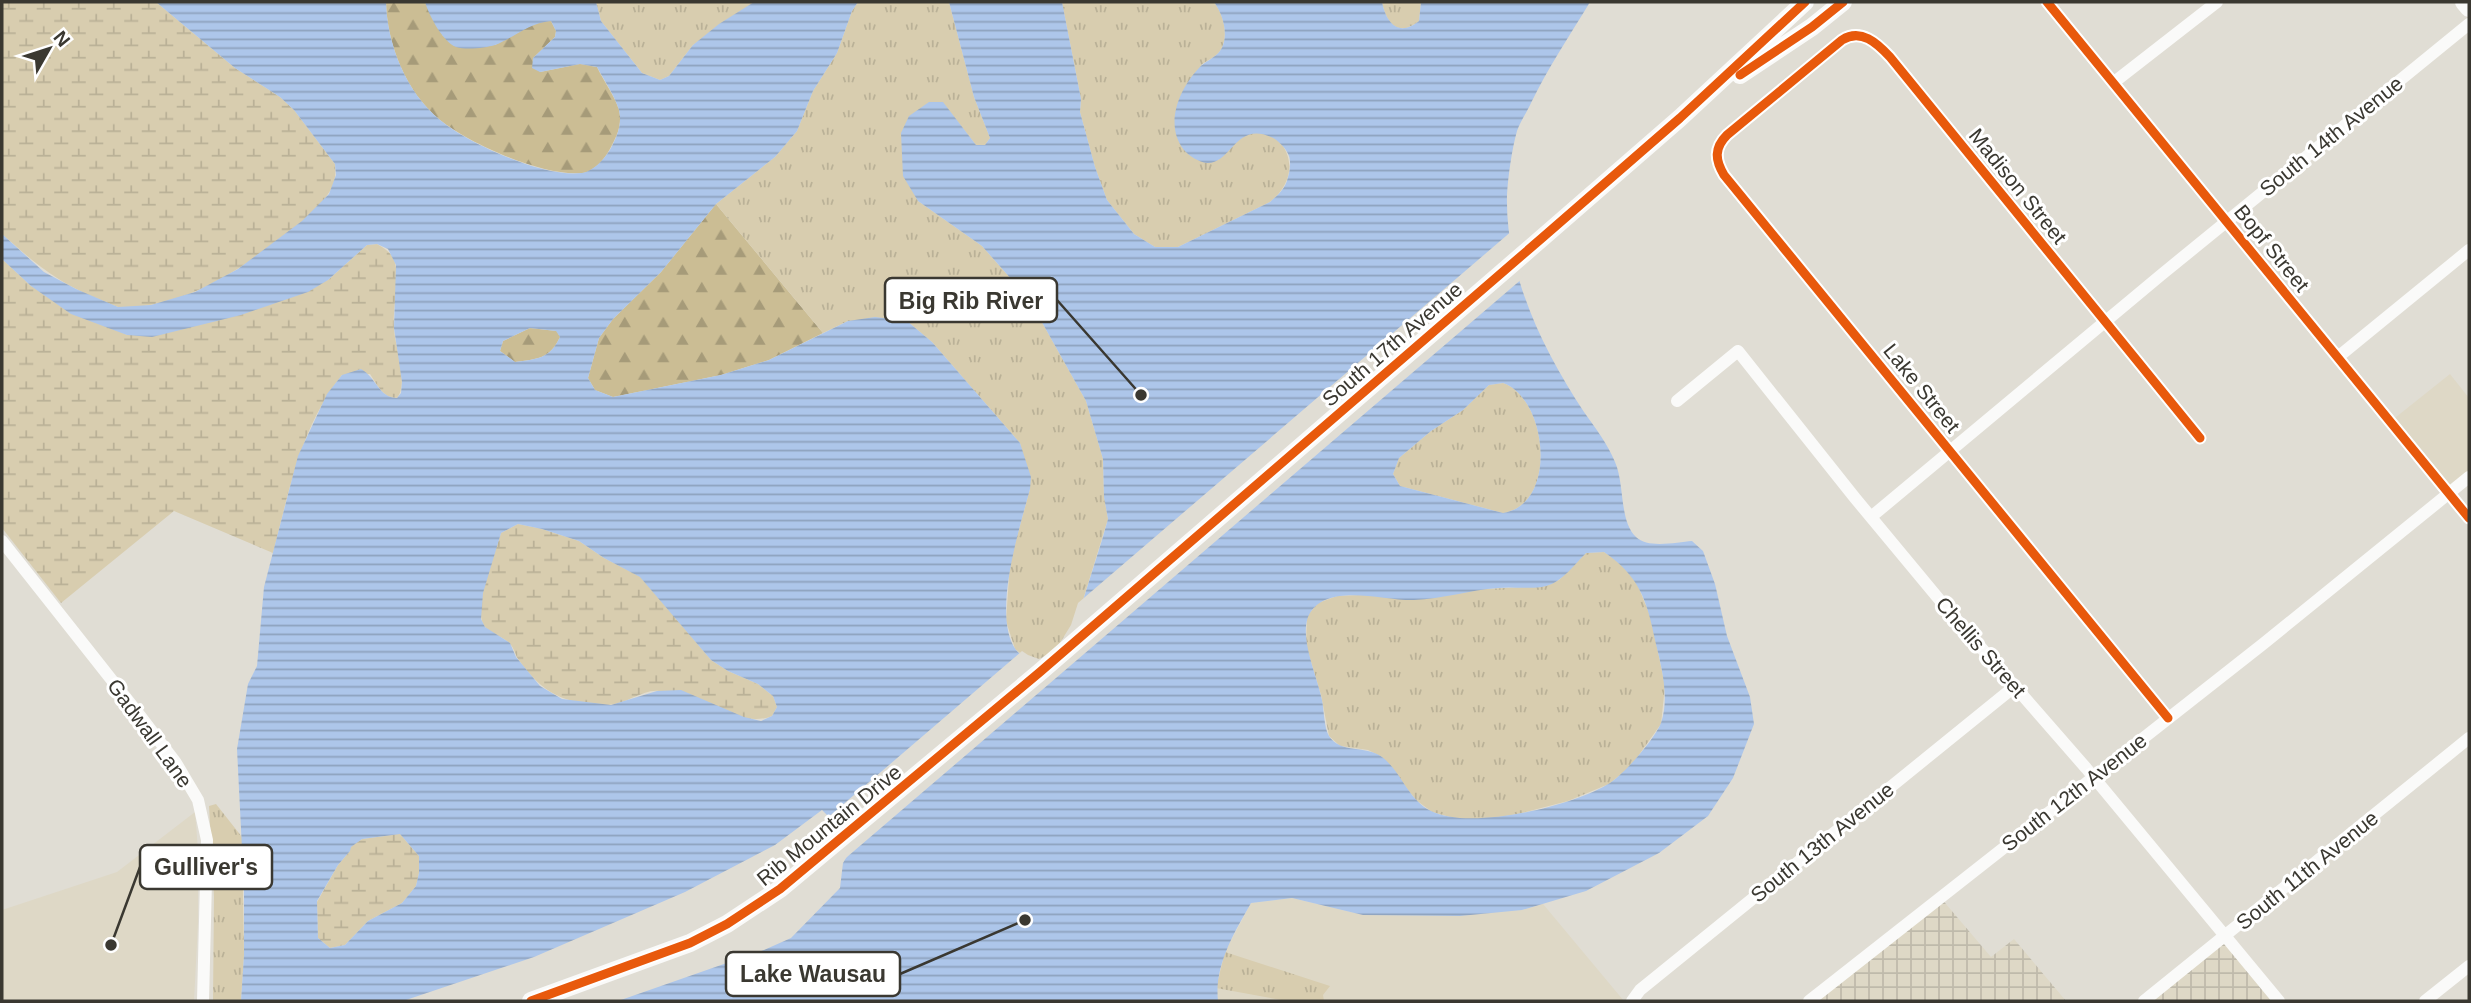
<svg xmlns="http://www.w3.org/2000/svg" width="2471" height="1003" viewBox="0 0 2471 1003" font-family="Helvetica,sans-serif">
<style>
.built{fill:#ded8c6}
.industrial{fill:url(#industrial-grid)}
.forest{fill:url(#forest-firs)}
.wetland{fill:url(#wetland-marsh)}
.park{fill:url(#park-tufts)}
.water{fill:url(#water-rules);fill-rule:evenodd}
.pier{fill:#e0ddd4}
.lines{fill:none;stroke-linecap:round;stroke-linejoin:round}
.street{stroke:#fafaf9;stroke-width:12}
.secondary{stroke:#fafaf9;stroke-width:18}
.cycleway-casing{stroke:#fff;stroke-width:13}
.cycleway{stroke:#e8590c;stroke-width:9}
.labels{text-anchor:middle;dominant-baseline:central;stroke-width:6;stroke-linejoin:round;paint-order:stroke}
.street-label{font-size:21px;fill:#3a3831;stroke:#fff}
.leader{fill:none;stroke:#3a3831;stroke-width:2.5}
.callout-dot{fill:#3a3831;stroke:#fff;stroke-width:2.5}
.callout{fill:#fff;stroke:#3a3831;stroke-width:2.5}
.callout-label{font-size:23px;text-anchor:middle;font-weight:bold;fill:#3a3831}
</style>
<defs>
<pattern id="industrial-grid" width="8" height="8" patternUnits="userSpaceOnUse" patternTransform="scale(1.75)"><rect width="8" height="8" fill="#ded8c6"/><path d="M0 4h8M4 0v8" fill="none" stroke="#bfbaab"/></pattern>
<pattern id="forest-firs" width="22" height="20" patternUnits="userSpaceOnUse" patternTransform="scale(1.75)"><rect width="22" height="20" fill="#cbbd94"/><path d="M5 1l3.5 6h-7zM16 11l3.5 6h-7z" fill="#a69b79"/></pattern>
<pattern id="wetland-marsh" width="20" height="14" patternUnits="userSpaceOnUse" patternTransform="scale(1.75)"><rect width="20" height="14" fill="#d8cdaf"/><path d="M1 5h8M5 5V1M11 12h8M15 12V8" fill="none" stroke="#bab197"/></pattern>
<pattern id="park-tufts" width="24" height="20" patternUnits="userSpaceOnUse" patternTransform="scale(1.75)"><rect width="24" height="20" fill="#d8cdaf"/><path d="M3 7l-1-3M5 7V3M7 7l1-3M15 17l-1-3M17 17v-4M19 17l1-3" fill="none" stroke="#bab197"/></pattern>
<pattern id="water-rules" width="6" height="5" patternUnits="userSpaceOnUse" patternTransform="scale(1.75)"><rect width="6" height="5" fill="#adc6ea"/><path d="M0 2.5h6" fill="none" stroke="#8ea2be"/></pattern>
</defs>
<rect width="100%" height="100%" fill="#e0ddd4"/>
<path class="built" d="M2450,374l19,24v79l-20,16 -58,-72z
M195,812l3,38v73l-4,78h-192v-91l115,-38z
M1292,898l71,17 159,-5 21,-6 81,97h-406l-2,-13 9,-36 26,-49z"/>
<path class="industrial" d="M1940,897l51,60 23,-18 52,62h-257z
M2225,936l54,65h-135z"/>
<path class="forest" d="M386,2h39l18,34 52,9 42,-23 14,-1 5,10 -1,6 -22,21 7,14 40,-8 17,3c6,13 18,29 22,43 3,13 -1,24 -7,35 -5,11 -17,27 -30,28 -38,4 -112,-29 -142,-53 -34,-28 -53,-76 -54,-118z
M716,204l107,129 -54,27 -48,15 -108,22 -18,-7 -7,-12 11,-40 14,-19 48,-47z
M530,328l27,3 3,6c-10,22 -23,22 -45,25l-15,-11 3,-10z"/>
<path class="wetland" d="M2,2h154l79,66 45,29 14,13 41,54c1,11 0,21 -7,30 -21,32 -96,82 -132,97 -20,9 -57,19 -78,16 -6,-2 -14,-6 -20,-8 -43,-18 -62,-35 -96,-65z
M377,244c9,5 15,9 18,19 5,18 -3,47 -1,66 1,18 15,55 3,69 -14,0 -19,-12 -27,-24l-28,1c-41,51 -53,116 -69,178l-99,-42 -113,92 -59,-75v-269l29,27 96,49 201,-55 39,-35z
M518,524l24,5 37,12 25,17 37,19 70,83 17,11 30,13 15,12 4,11 -5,9c-30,13 -80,-20 -113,-25 -16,-2 -34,14 -51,14 -44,-1 -65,-11 -90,-46 -3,-5 -4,-11 -8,-15 -7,-9 -24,-10 -28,-23 -6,-23 12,-65 19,-88z
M400,834l19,22v17l-3,13 -14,17 -34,18 -23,24 -15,3 -12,-10 -1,-36 21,-37 12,-14v-4l12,-8z"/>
<path class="park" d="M596,2h158l-61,43 -24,31 -9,4 -18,-7 -41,-52z
M858,2h91l25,95 16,41 -5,7h-9l-33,-42 -25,98 64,45 38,43 19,28 47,84 17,58 1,38 4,22 -33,107 -17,28 -18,8 -14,-4 -11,-9 -9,-28 4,-59 20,-73 -10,-46 -88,-101 -25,-21h-59l-25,12 -107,-129 59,-47 22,-26 16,-40 24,-38 15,-42z
M1062,2h152c9,12 16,34 6,49 -4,6 -14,10 -19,14l17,95c6,-6 12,-14 19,-20 37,-28 77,27 33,62l-92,45h-23l-21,-13 -27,-34 -12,-33 -15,-55 1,-13z
M1382,2h39l-2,19c-21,17 -33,2 -37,-19z
M1503,383c44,15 56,121 0,130l-103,-27 -7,-12 6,-16 32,-27 32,-21 26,-25z
M1604,552l19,13 13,16 15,37 14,68 -4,38 -30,42 -22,18 -41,17 -50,13 -37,6 -24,-1 -25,-7 -16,-12 -34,-43 -14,-7 -28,-4 -11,-10 -8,-41 -15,-50 1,-29 11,-13 19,-7 209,-10 13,-6 27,-27z
M216,804l26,33 2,118 -3,46h-28l1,-104 -5,-91z
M1225,952l105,34 -7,9 1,6h-37l-71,-13z"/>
<path class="water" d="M156,2h230c1,42 20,90 54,118 29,24 104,58 142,53 13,-2 25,-17 30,-27 6,-12 10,-22 7,-36 -4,-14 -15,-30 -22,-43l-17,-3 -40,8 -8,-4 1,-10 22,-21 1,-6 -5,-10c-22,2 -36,16 -56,24 -9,3 -29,5 -39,2 -14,-6 -27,-32 -31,-45h171l5,19 41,52 18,7 9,-4 24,-31 26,-21 35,-22h104l-6,9 -15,42 -24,38 -16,40 -22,26 -59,47 -55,68 -48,47 -14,19 -11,40 7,12 18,7 108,-22 48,-15 79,-39 27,-4 32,4 25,21 88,101 11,34 -1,12c-10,38 -39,127 -14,161 6,7 15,10 24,12l18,-8 17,-28 27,-86 6,-21 -4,-22 -1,-38 -17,-58 -47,-84 -19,-28 -38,-43 -64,-45 -15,-25 -2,-43 8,-17 20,-14h14l33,43h9l5,-7 -16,-41 -25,-95h113l19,97 -1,13 15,55 12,33 27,34 21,13h23l92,-45c8,-7 16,-14 18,-25 2,-6 3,-15 1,-21 -3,-8 -11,-16 -18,-19 -35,-16 -40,27 -64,26 -8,-1 -18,-7 -23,-13 -20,-25 -5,-61 15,-82 5,-6 16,-10 21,-17 10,-14 3,-37 -6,-49h168c4,20 16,36 37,19l2,-19h169c-20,33 -42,66 -59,101 -4,9 -11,19 -14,28 -5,17 -9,46 -10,64 -2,77 35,154 77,217 12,17 23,31 31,50 10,23 4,59 21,75 12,12 41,5 56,4l11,10 12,33 12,52 23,61 4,27 -21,54 -25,38 -49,37 -73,38 -64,19 -62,6 -97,-1 -71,-17 -41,5c-17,30 -37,63 -33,98h-600l146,-51 27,-12 49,-50 3,-25 12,-20 -33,-33 -47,35 -90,47 -151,65 -131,44h-162l3,-46v-66l-7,-140 11,-65 9,-18 7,-79 34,-131 29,-62 15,-19 19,-6c15,8 18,29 36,29l4,-5 1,-11 -8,-54 2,-63 -8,-16 -11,-5 -10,1 -39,35 -20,12 -67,23 -89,22 -25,-2 -56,-21 -40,-28 -28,-26 -1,-26 42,38 32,17 42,18 33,-2 44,-13 43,-23 64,-48 27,-27 7,-19 -1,-11 -41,-54 -14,-13 -45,-29zM530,328l26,3 4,6c-10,22 -23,22 -45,25l-15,-11 3,-10zM1503,383c44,15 56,121 0,130l-103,-27 -7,-12 6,-16 32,-27 32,-21 26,-25zM518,524l24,5 37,12 25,17 36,19 71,83 17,11 30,13 15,12 4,11 -5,9 -11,5 -17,-4 -63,-27 -24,1 -46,14 -49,-6 -22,-13 -24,-29 -6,-14 -25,-16 -4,-8 2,-26 18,-60zM1604,552c35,24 43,48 51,88 6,25 15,57 6,83 -7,17 -36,50 -51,60 -36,23 -140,48 -179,28 -23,-11 -30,-40 -49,-54 -15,-12 -42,-3 -53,-21 -5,-8 -5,-26 -7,-36 -4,-22 -25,-66 -12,-87 19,-31 74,-12 104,-13 28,-1 56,-10 84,-12 15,-2 33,2 48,-2 16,-4 29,-22 40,-33zM400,834l19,22v17l-3,13 -14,17 -34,18 -23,24 -15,3 -12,-10 -1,-37 21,-36 12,-14 1,-4 11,-8z"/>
<path class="pier" d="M1513,230l2,16 8,32 -683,585 11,-19 -25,-25 196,-168 6,4 11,4 16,-8 16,-26 7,-22z"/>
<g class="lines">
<path class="street" d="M2047,2l422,516
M2113,83l104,-81
M2338,357l131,-107
M1677,401l61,-50 117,147 88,106 143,164 193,233
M1871,517l290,-242 308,-251
M2,541l139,176 35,46 22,37 9,40 -4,161
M2168,718l-444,-543c-9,-15 -10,-27 3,-40l115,-95c19,-12 35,3 48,17l310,381
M1632,1001l8,-11 374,-303
M1809,1001l454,-357 206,-167
M2144,1001l325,-263
M2425,1001l44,-35"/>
<path class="secondary" d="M2464,2l5,6
M1740,75l72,-48 31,-25
M531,1001l159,-58 37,-19 53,-35 260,-217 502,-434 138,-120 125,-116"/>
<defs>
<path id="cycleway" d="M2047,2l422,516
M1740,75l72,-48 31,-25
M2168,718l-444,-543c-9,-15 -10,-27 3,-40l115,-95c19,-12 35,3 48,17l310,381
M531,1001l159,-58 37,-19 53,-35 260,-217 502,-434 138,-120 125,-116"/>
</defs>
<use href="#cycleway" class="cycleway-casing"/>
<use href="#cycleway" class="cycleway"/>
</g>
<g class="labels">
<g class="street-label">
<text transform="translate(2331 136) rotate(-39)">South 14th Avenue</text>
<text transform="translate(2018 186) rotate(51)">Madison Street</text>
<text transform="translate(2272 248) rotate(51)">Bopf Street</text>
<text transform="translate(1392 344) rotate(-41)">South 17th Avenue</text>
<text transform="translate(1922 388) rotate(51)">Lake Street</text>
<text transform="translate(1981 647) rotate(49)">Chellis Street</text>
<text transform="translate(150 733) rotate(54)">Gadwall Lane</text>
<text transform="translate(2074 792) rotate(-38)">South 12th Avenue</text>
<text transform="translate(829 825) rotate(-39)">Rib Mountain Drive</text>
<text transform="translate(1822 842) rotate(-39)">South 13th Avenue</text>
<text transform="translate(2307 870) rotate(-39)">South 11th Avenue</text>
</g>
</g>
<path class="leader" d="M1141 395L1057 300M111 945L140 867M1025 920L900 974"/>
<g class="callout-dot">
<circle cx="1141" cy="395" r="7"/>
<circle cx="111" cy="945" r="7"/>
<circle cx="1025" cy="920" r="7"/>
</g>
<g class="callout">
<rect x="885" y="278" width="172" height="44" rx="7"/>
<rect x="140" y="845" width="132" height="44" rx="7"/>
<rect x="726" y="952" width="174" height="44" rx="7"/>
</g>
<g class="callout-label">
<text x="971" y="309">Big Rib River</text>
<text x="206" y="875">Gulliver's</text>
<text x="813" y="982">Lake Wausau</text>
</g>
<rect width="2471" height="1003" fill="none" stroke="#3a3831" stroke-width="7"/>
<g transform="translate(49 49) rotate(51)" stroke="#ffffff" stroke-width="5" paint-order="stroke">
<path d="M0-5L12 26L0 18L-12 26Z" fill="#3a3831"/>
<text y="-10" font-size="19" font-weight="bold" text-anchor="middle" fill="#3a3831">N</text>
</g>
</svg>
